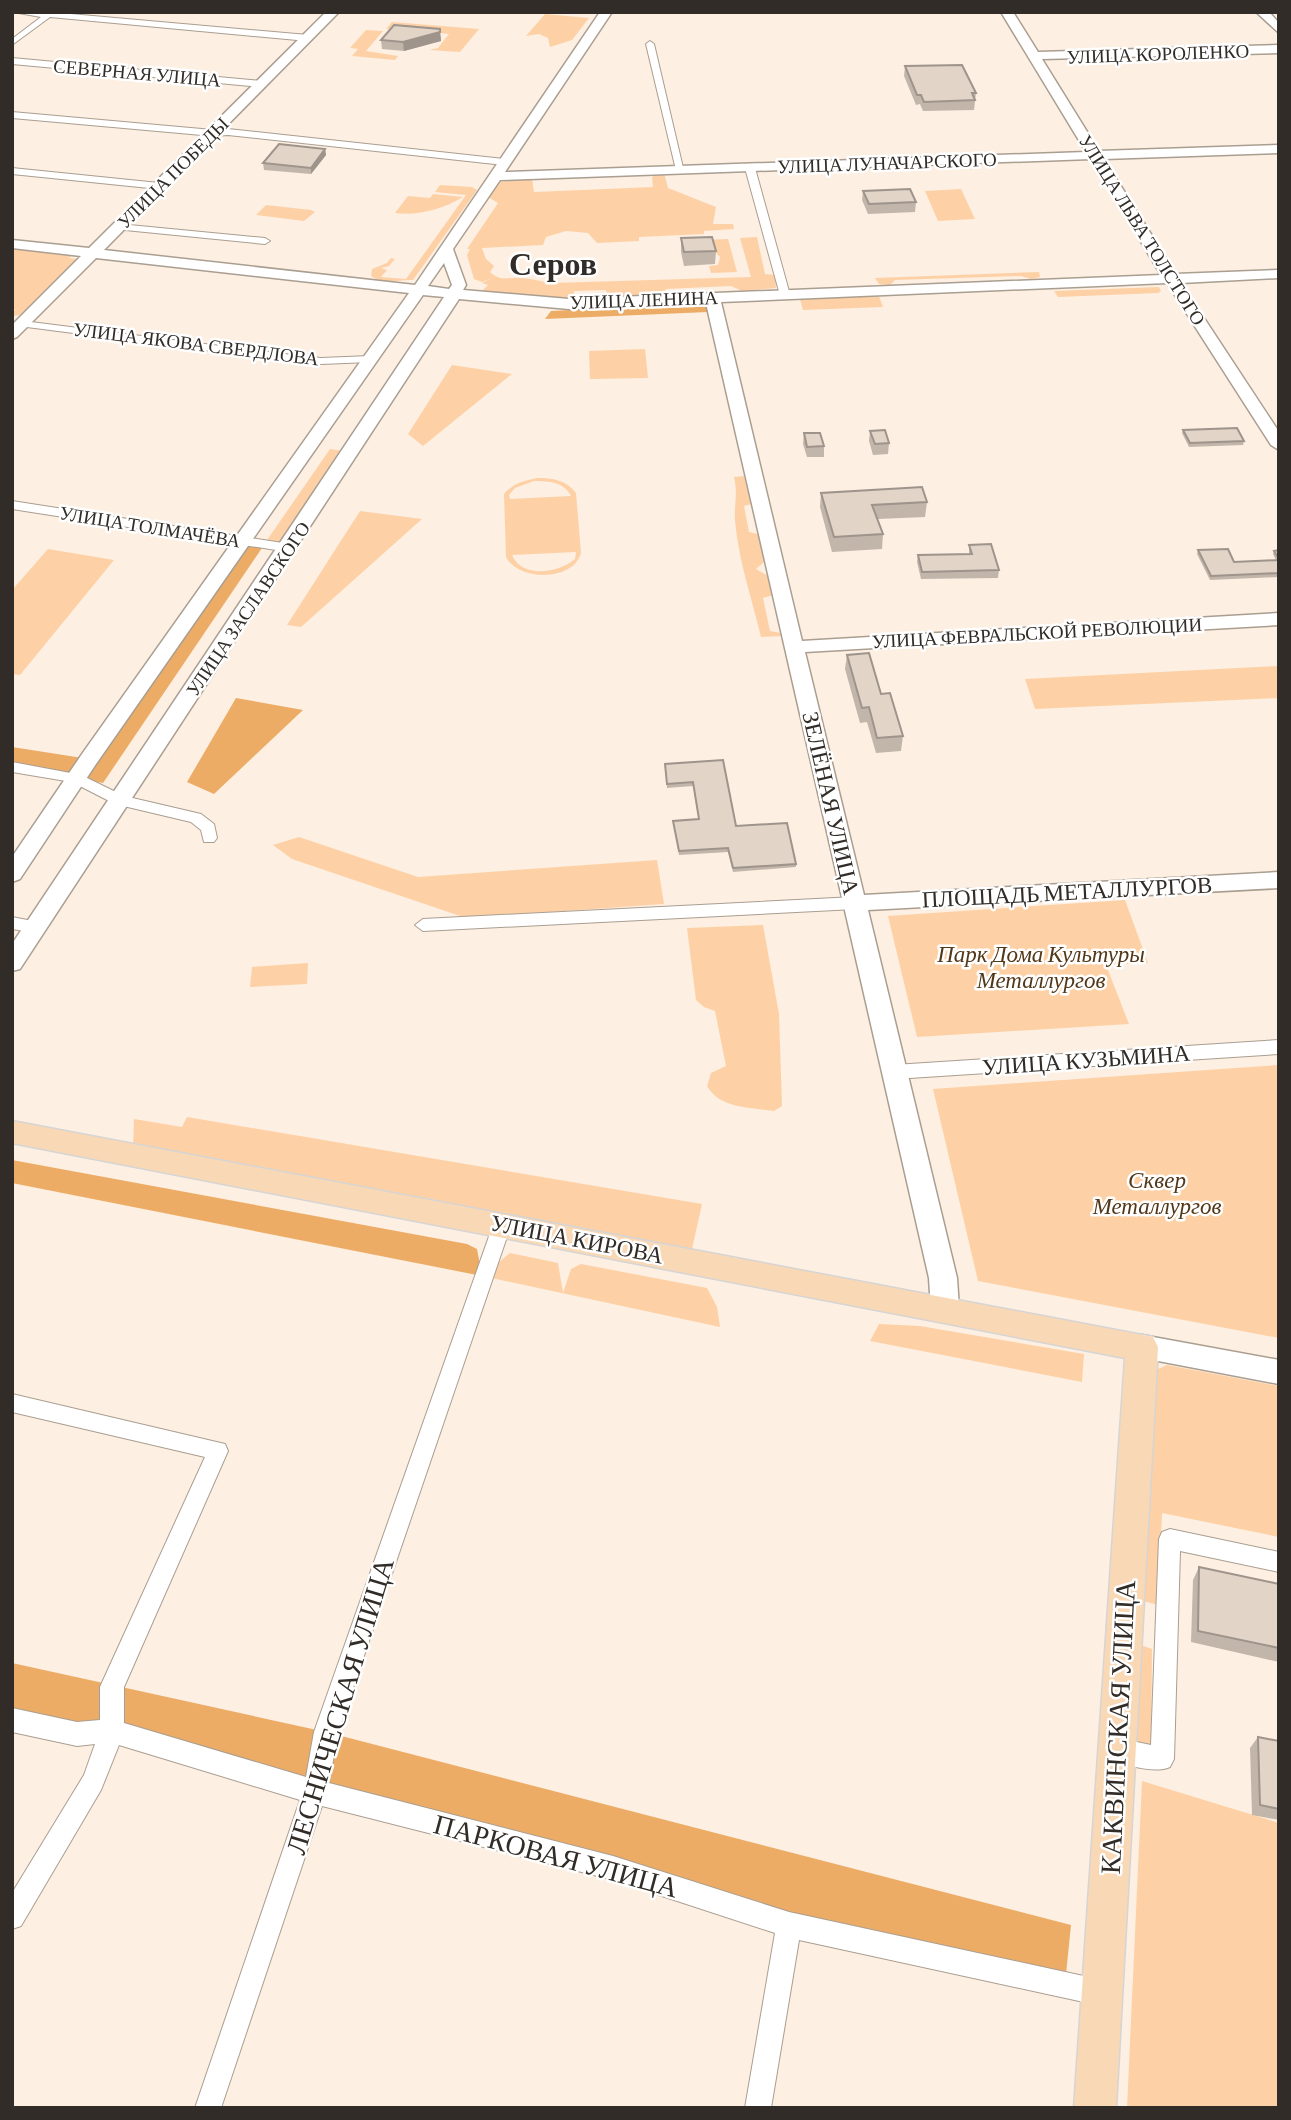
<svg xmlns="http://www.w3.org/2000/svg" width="1291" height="2120" viewBox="0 0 1291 2120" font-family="'Crimson Pro',serif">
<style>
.green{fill:#fdd1a5;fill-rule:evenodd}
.forest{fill:#edac65}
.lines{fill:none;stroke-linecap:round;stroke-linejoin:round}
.street-casing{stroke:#aa9e91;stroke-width:2}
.secondary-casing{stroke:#aa9e91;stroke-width:3}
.primary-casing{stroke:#d6d5d4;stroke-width:3}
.street{fill:#fff;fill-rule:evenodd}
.secondary{fill:#fff;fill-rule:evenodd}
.primary{fill:#f9d8b6;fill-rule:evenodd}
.wall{fill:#c2b6ab}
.shaded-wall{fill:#9e948b}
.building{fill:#e2d4c7;stroke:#9e948b;stroke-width:2}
.labels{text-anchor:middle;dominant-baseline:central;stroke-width:5;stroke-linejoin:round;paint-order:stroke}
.far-street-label{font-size:19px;fill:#312c27;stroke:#fff}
.street-label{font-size:23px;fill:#312c27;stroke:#fff}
.park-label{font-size:23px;font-style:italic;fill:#523719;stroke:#fff}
.near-street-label{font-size:28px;fill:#312c27;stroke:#fff}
.far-town-label{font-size:32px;font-weight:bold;fill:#312c27;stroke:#fff}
</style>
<rect width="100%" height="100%" fill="#fdefe2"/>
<path class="green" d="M545,14l44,4 -17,22 -22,7 -2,-9 -9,-4 -13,2z
M392,22l87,7 -19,23 -31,-2 9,-2 11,-14 -27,-3 -3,-5c-14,-1 -21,4 -33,3z
M366,30l17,1 -17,20 32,5 -3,4 -43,-4 6,-7 -8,-1z
M658,173h6l4,15 48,19 -3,17h20l1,5 -30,2v3l-65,3v4l-42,2 -9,-10 -22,-2 -20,6 -3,8 -61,3 4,11 8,7 -4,6c10,10 20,5 33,6 10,1 20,4 29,5l199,-6 -11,-39 17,-1 8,37 10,1 1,13 -34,3 -11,-5 -65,3 -2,6h-57l-1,-5 -32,1v6l-14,2 -79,-7 7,-7 -6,-2 10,-5 -10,4 -8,-3 -7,-24 3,-6h-3l31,-46 -10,-6 12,-15 32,-3 2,13 119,-5 -1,-10z
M440,185l32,2 5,3 -64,90c-14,-1 -28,6 -42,-4l1,-7 15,-6 4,-5 4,1 -6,7 -8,2 6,2 -6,7 25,2 60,-84 -31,-3z
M961,189l14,30 -37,2 -13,-30z
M433,194l30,3c-20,12 -45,19 -68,16l13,-17 22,2z
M266,205l45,5 4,2 -11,9 -48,-6z
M728,239l9,33 -26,1 -2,-7 9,-1 2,-8 -17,-17z
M12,247l61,8 -4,3 9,1 -55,56 -11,1 3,-7h-3z
M1039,272l1,5 -9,2 -10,-3 -126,4 -5,5 -11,-1 -4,-6z
M1159,287l2,4 -3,2 -100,4 -4,-6z
M879,296l4,11 -80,3 -3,-11z
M645,349l3,29 -58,1 -1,-28z
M452,365l60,9 -89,72 -15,-12z
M330,449l14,2 -57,88 -8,4h-14z
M744,476l7,28 -7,2 5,26 9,2 6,28 -8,7 12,7 5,19 -10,3 7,33 11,2 1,3 -21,1c-9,-38 -23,-78 -26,-117 -1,-16 3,-26 -1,-43z
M537,478c16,0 29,2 39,15l5,60c-8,29 -63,28 -75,4l-2,-63c10,-11 19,-13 33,-16zM534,481c15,0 30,1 37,15l-61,3 -1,-4 6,-7zM576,552l-1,7c-16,14 -53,20 -63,-4z
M360,511l62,8 -121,108 -14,-2z
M48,549l66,11 -94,115 -8,-1v-84z
M1279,666v32l-244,11 -10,-30z
M299,837l119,40 239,-17 7,44 -198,14 -174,-59 -19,-14z
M1125,900l23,63 -42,2 23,59 -212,13 -29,-121z
M763,925l16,89 3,92 -8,5c-24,-4 -54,-2 -67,-25l4,-13 15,-7 -11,-55 -11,-4 -8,-7 -9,-72z
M308,963l-1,21 -57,3 2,-20z
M1279,1065v273l-301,-57 -45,-192z
M187,1117l515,87 -10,45 -559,-100 1,-30 48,8z
M510,1253l48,10 5,30 8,-24 10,-5 126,24 10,19 3,20 -238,-51z
M879,1324l41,2 164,28 -2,28 -212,-41z
M1167,1365l112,21v151l-117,-24 -4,92 -22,-6 6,-91 8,1 -1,-136z
M1135,1643l17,6 -1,102 -19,-3z
M1142,1781l137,42v285h-152z"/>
<path class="forest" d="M701,304l6,3 1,5 -163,7 6,-8z
M240,542l24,3 -161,238 -91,-16v-20l77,12z
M236,698l67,12 -89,84 -27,-12z
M12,1160l455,84 10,5 5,27 -470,-93z
M12,1663l314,69 745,193 -6,59 -1053,-267z"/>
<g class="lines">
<defs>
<path id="street" d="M13,12h35l260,23 4,3 -4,3 -258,-24 -38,28v-6l29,-22z
M650,41l4,3 30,128 -8,-2 -30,-126z
M12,58l250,23 4,3 -4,3 -250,-23z
M12,112l201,18 15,-1 276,30 5,3 -5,3 -276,-30 -15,1 -201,-18z
M750,165l5,3 35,127 -1,2 -9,-2 -35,-127z
M12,168l147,15 5,3 -5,3 -147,-15z
M119,224l146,14 5,3 -5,3 -150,-15v-4z
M23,321l261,33 37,4 49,-2 6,3 -6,3 -49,2 -37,-4 -265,-34v-4z
M12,501l277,43 6,4 -6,4 -277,-43z
M12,762l69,13 43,21 77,18 13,10 3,14 -3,4h-10l-3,-12 -10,-8 -76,-18 -43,-22 -60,-10z
M855,897l8,6 -8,6 -432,22 -8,-6 8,-6z
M12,917l31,6 2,4 -8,6 -25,-4z
M1279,1040v14l-385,25 -6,-2 -3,-5 3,-5 6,-2z
M502,1217l7,3 2,5 -173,507 -9,51 284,73 176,56 313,68 9,4 4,9 -4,9 -9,4 -303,-66 -28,168h-26l30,-175 -162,-53 -291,-74 -101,302h-26l105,-308 -181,-55 -18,45 -80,136 -9,3v-36l72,-118 11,-31 -18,2 -65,-14v-24l65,14 23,-2v-33l105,-230 -193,-45v-18l213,50 3,7 -104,236v36l182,54 8,-45 179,-507 2,-5z
M1170,1529l109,23v20l-99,-21 -6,208 -4,8c-16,7 -45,-2 -61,-9l-4,-8 4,-8 8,-4 34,7 8,-206 3,-7z"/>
<path id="secondary" d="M326,12h13l-235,238 311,35 185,-273h12l-107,160 581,-20 -85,-140h12l25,40 241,-7v8l-237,6 57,92 180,-6v8l-175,6 72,115 103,-4v8l-98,5 98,149v18l-8,-5 -104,-162 -446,19 81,339 477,-28v12l-474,27 59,243 415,-23v16l-411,22 89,368 2,31 -4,8 -10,4 -10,-4 -4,-8 -2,-31 -223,-975 -137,6 -110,-10 -439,670 -8,2v-27l432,-647 -21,-2 -327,469 -76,115 -8,3v-25l70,-103 327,-461 -313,-35 -79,79 -5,2v-14l69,-69 -69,-8v-8l77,8zM1091,159l70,116 -592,24 -106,-9 3,-5 -13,-36 47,-69zM444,263l8,22 -3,4 -21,-3z
M1256,12h13l10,11v10z
M1142,1335l137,25v24l-147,-28 -4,-9 4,-9z"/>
<path id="primary" d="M12,1121l1141,216 5,10 -42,761h-42l51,-750 -1113,-215z"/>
</defs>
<use href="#street" class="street-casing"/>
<use href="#secondary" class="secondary-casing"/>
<use href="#primary" class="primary-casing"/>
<use href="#street" class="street"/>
<use href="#secondary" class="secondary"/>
<use href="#primary" class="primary"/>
</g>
<path class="wall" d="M440,29l1,12 -37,10 -22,-2 -1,-9z
M905,66l71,27 -2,17 -51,1 -3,-7 -4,1 -12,-29z
M325,149l1,6 -15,19 -47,-4 -1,-7z
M863,191l53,11 -1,10 -47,2 -6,-14z
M681,238l35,13 -1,13 -31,2 -3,-14z
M1183,430l61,11 -1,4 -54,2 -7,-14z
M870,431l19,12 -1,11 -15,1 -4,-14z
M804,433l20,13v11h-17l-4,-13z
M821,493l106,9 -2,15 -47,2 5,15 -1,15 -50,3 -12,-45z
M969,545l30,25 -1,8 -77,1 -4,-17 1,-7 51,-1z
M1198,550l36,12 42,-2 -3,-6 1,-3 5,-1v27l-69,3 -13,-26z
M847,655l34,39 22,42 -2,15 -25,2 -9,-31 -7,1 -15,-54z
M723,760l13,66 60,38v3l-63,5 -5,-20 -49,3 -6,-34 26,-2 -6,-33 -26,2 -2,-24z
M1199,1567l80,17v78l-88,-20 2,-62z
M1258,1737l21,4v79l-27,-5 -2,-67z"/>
<path class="shaded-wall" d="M440,32l1,9 -37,10 -1,-9z
M325,149l1,6 -15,19v-6z"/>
<path class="building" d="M394,25l46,4v3l-37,10 -22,-2z
M962,65l14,28h-4l3,7 -51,2 -3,-7h-4l-12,-29z
M279,144l46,5 -14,19 -48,-5z
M910,189l6,13 -47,2 -6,-13z
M712,237l4,14 -32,1 -3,-14z
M1237,428l7,13 -54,2 -7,-13z
M885,430l4,13 -14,1 -5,-13z
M804,433h16l4,13 -17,1z
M922,487l5,15 -55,3 11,29 -49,3 -13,-44z
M991,544l8,26 -77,2 -4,-17 54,-1 -3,-9z
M1228,549l6,13 45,-2v13l-68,3 -13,-26z
M1279,550v9l-5,-8z
M869,653l12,41 9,-1 13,43 -26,2 -8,-31 -7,1 -15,-53z
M723,760l13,66 51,-3 9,41 -63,4 -5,-20 -49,3 -6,-30 26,-2 -6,-37 -26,2 -2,-20z
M1199,1567l80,17v64l-81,-17z
M1258,1737l21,4v68l-19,-4z"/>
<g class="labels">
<g class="far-street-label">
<text transform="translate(1158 54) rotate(-2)">УЛИЦА КОРОЛЕНКО</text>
<text transform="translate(137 73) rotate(5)">СЕВЕРНАЯ УЛИЦА</text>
<text transform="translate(887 163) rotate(-2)">УЛИЦА ЛУНАЧАРСКОГО</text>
<text transform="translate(173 173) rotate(-45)">УЛИЦА ПОБЕДЫ</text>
<text transform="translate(1142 230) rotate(58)">УЛИЦА ЛЬВА ТОЛСТОГО</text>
<text transform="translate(644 300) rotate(-2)">УЛИЦА ЛЕНИНА</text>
<text transform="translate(196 344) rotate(7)">УЛИЦА ЯКОВА СВЕРДЛОВА</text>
<text transform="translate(150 527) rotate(9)">УЛИЦА ТОЛМАЧЁВА</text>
<text transform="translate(248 609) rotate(-56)">УЛИЦА ЗАСЛАВСКОГО</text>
<text transform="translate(1037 633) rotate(-3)">УЛИЦА ФЕВРАЛЬСКОЙ РЕВОЛЮЦИИ</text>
</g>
<g class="street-label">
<text transform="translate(831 803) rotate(77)">ЗЕЛЁНАЯ УЛИЦА</text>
<text transform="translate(1067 892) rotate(-3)">ПЛОЩАДЬ МЕТАЛЛУРГОВ</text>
<text transform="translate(1086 1060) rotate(-4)">УЛИЦА КУЗЬМИНА</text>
<text transform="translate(577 1239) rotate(11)">УЛИЦА КИРОВА</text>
</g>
<g class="park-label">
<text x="1041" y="954">Парк Дома Культуры<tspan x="1041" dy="26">Металлургов</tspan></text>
<text x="1157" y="1180">Сквер<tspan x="1157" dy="26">Металлургов</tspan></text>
</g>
<g class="near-street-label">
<text transform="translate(340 1706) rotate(-73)">ЛЕСНИЧЕСКАЯ УЛИЦА</text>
<text transform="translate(1118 1727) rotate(-87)">КАКВИНСКАЯ УЛИЦА</text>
<text transform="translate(556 1856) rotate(15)">ПАРКОВАЯ УЛИЦА</text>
</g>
<g class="far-town-label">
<text x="553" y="264">Серов</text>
</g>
</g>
<rect width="1291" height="2120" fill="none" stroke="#312c27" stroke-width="28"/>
</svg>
